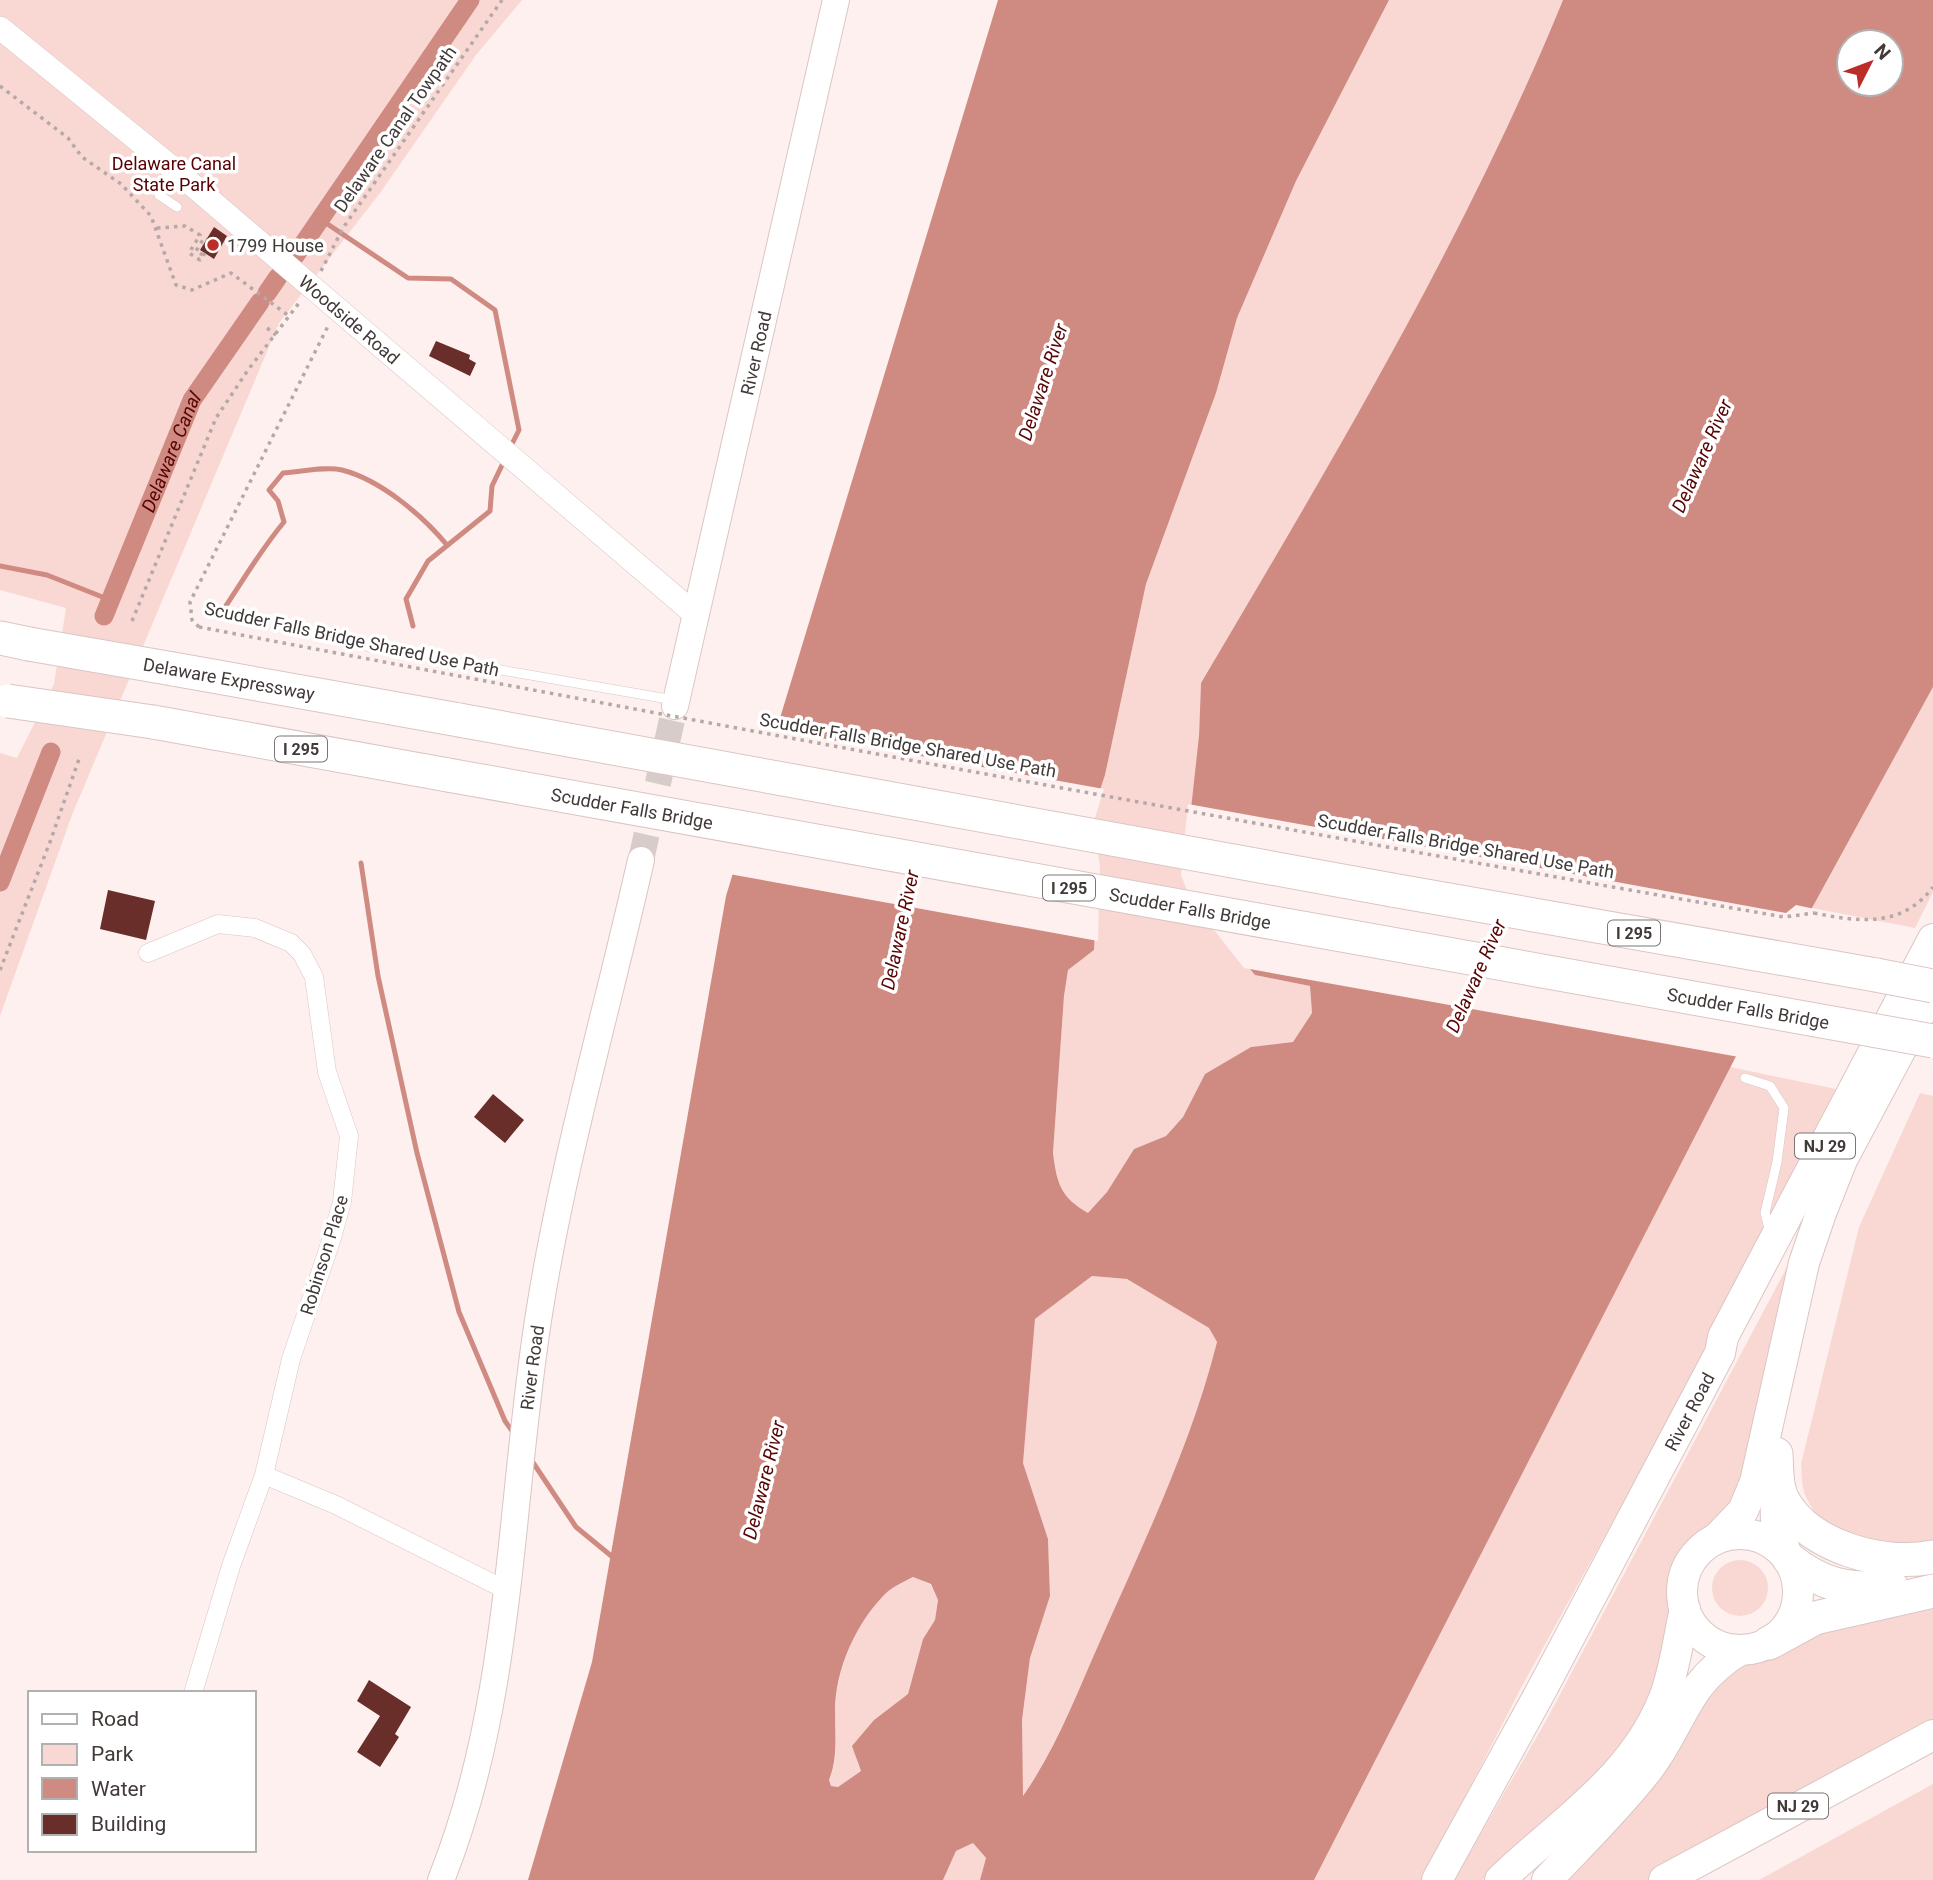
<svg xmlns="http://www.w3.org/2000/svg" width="1933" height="1880" viewBox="0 0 1933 1880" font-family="Roboto,sans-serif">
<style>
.green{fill:#f9d8d3}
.water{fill:#cf8b82;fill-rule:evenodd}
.pier{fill:#fdf0ee}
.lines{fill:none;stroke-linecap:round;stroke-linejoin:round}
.stream{stroke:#cf8b82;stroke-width:5}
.canal{stroke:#cf8b82;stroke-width:19}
.building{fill:#692e29}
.secondary-tunnel{stroke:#d8ccca;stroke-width:26;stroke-dasharray:26 13;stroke-linecap:butt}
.service-casing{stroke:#dac6c3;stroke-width:10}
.minor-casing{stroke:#dac6c3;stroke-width:19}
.tertiary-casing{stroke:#dac6c3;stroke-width:24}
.secondary-casing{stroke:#dac6c3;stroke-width:28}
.trunk-casing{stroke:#dac6c3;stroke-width:32}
.motorway-casing{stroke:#dac6c3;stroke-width:35}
.path{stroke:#b4a9a8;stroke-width:3.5;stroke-dasharray:3.5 5;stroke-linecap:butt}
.service{stroke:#fff;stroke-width:9}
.minor{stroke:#fff;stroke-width:18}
.tertiary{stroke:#fff;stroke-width:23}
.secondary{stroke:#fff;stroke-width:26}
.trunk{stroke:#fff;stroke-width:30}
.motorway{stroke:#fff;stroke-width:33}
.motorway-bridge-casing{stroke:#dac6c3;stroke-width:35;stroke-linecap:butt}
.path-bridge{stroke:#b4a9a8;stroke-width:3.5;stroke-dasharray:3.5 5;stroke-linecap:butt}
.motorway-bridge{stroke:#fff;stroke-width:33}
.poi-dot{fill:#bb2d28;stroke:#fff;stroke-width:2.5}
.labels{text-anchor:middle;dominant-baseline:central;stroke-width:7;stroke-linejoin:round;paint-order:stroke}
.shield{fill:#fff;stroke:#7b7574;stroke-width:2}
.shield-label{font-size:16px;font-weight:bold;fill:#423a39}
.street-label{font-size:18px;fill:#423a39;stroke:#fff}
.park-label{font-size:18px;fill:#560104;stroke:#fff}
.poi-label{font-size:18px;fill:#423a39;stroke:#fff;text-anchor:start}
.water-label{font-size:19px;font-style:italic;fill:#590506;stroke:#fff}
</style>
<rect width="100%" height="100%" fill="#fdf0ee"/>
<path class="green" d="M0,0h522l-46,55 -96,138 -101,130 -207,492 -72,201v-263l17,5 37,-74 12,-76 -66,-18z
M1389,0h174c-98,239 -231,461 -362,683l-2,53 56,239 55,11 2,27 -19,29 -42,5 -46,27 -22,43 -17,19 -32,13 -27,43 -18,22c-28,-17 -32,-29 -36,-61l11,-157 4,-26 26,-20 -5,-126 16,-49 41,-191 70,-191 21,-75 59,-137z
M1933,687v205l-18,36 -103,-20z
M1730,1067l106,22 -109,225 -206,374 -99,192h-108z
M1920,1093l13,3v446c-47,10 -105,3 -127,-45 -5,-10 -4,-23 -5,-33l58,-237z
M1796,1250l-59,250 -25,28 -26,22 -10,19 -13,103 -43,86 -138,122h-28l93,-161z
M1092,1276l35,3 82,49 8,14c-26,101 -71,198 -114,293 -26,57 -45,110 -81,162v-77l8,-62 20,-62 -2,-57 -25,-76 12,-144z
M1712 1588a28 28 0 1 1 56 0a28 28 0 1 1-56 0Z
M914,1577l17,8 7,15 -3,20 -12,19 -15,55 -34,26 -17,42 4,9 -23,16 -7,-1 -2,-6c10,-22 6,-45 6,-69 1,-41 21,-89 50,-118 8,-7 20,-11 29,-16z
M1933,1604v122l-282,154h-86l157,-208 105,-48z
M1933,1784v96h-174z
M973,1843l13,15 -6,22h-37l13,-29z"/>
<path class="water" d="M998,0h391l-93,181 -59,137 -21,75 -70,191 -41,191 -16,48 8,43 -3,84 -26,20 -4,26 -11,157c4,32 8,44 35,60l19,-21 27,-43 32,-13 17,-19 22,-43 46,-27 42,-5 19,-29 -2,-27 -55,-11 -62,-76 -9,-26 15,-137 2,-53c131,-222 264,-444 362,-683h370v687l-121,221 -498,972h-334l6,-22 -13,-15 -17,8 -13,29h-415l64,-218 134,-766zM1849,42h42v42h-42zM1092,1276l35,3 82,49 8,14c-26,103 -73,200 -116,297 -24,54 -44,108 -78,157l-1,-76 8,-62 20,-62 -2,-57 -25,-76 12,-144zM913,1577l18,7 7,16 -3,20 -12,19 -15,55 -34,26 -22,26 9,25 -23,16 -7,-1 -2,-6c9,-22 6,-45 6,-69 0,-41 21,-88 50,-117 8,-8 19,-12 28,-17z"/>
<path class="pier" d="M773,729l85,16 12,-5 12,9 222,40 -11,35 7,42 -2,75 -369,-67z
M1188,804l144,26 8,-5 6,1 9,8 431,79 10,-8 19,4 -76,148 -495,-89 -53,-67 -10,-26z"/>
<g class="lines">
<path class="stream" d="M320,219l88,59 43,1 44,31 24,120 -10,20
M0,566l47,9 63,25
M219,616c22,-32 40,-64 65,-94l-6,-21 -9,-11 14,-17c18,-1 42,-7 59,-3 39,10 81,46 105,75
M413,626l-7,-27 22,-38 62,-50 2,-25 13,-27
M361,863l17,113 39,177 42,159 46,109 10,14
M530,1458l46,69 39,32"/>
<g class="canal">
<path d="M295,256l175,-256"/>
<path d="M267,293l11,-16"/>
<path id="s1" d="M104,616l88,-216 68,-98"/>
<path d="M0,882l51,-130"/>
</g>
</g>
<path class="building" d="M214,227l13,9 -13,23 -14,-9z
M436,341l34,14 -1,4 7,4 -6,13 -41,-20z
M108,890l47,11 -9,39 -46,-11z
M493,1094l31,26 -19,23 -31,-26z
M369,1680l42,27 -16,27 4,3 -19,30 -23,-15 23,-36 -23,-15z"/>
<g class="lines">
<path class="secondary-tunnel" d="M641,860l34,-154"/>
<defs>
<path id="service" d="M175,172l-16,23 18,12
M368,647l306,53
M1745,1078l25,8 14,22 -7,54 -12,51 5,19"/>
<path id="minor" d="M148,953l70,-29 37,4 36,15 11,11 12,23 13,95 22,64 -7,66 -11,39 -40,118 -27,116 -33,91 -38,127
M264,1475l72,30 170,85"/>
<g id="tertiary">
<path id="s2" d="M0,28l176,143 520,444"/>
</g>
<g id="secondary">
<path id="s3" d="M675,706l161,-706"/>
<path id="s4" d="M441,1880c72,-179 68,-378 98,-566 24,-153 68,-303 102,-454"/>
</g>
<g id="trunk">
<path d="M1775,1479l1,44 11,33"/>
<circle cx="1740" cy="1592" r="58"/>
<path d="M1718,1537l25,-26 12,-29 49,-219 17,-50 21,-53 91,-171"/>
<path id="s5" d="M1437,1880l104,-189 179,-338 3,-16 210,-398"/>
<path d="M1500,1880c59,-57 133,-102 164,-182 11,-28 14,-59 21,-89"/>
<path d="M1547,1880c33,-35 69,-70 99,-108 37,-47 37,-88 94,-122"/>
<path d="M1664,1880l269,-145"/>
</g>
<path id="motorway" d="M0,638l29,6
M173,669l286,51
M153,722l295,53
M1392,890l484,85
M1776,1454c1,16 0,34 8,48 27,46 100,65 149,55
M1789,1559c32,26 61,33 102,27
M1769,1643l46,-25 118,-27"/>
</defs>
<use href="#service" class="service-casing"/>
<use href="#minor" class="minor-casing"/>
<use href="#tertiary" class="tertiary-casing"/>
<use href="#secondary" class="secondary-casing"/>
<use href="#trunk" class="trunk-casing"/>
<use href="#motorway" class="motorway-casing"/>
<path class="path" d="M0,86l68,52 14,19 39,27 30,32 25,69 16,5 39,-17 58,43
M157,228l28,-2 15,9 -11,18 11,7 5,-7
M203,255l-7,-4 8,-13 3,1
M321,271l22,-43 159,-228
M267,328l9,7
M132,621l84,-203 32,-48 51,-67
M199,627l-7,-7 -2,-18 138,-276
M1814,913c45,9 88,15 119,-26
M0,970l50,-128 29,-83"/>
<use href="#service" class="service"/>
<use href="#minor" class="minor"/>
<use href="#tertiary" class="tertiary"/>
<use href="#secondary" class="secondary"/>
<use href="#trunk" class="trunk"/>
<use href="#motorway" class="motorway"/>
<defs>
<g id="motorway-bridge">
<path d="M29,644l144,25"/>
<path d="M8,701l145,21"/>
<path d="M459,720l933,170"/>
<path id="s6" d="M448,775l1485,266"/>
<path d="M1876,975l57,11"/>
</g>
</defs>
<use href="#motorway-bridge" class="motorway-bridge-casing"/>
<path class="path-bridge" d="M199,627c528,100 1056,198 1585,290l30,-4"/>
<use href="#motorway-bridge" class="motorway-bridge"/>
</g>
<circle class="poi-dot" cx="213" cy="245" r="7"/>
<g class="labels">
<g class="shield">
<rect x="275" y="736.5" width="52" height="25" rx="5"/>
<rect x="1043" y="875.5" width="52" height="25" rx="5"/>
<rect x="1608" y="920.5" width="52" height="25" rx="5"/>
<rect x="1795" y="1133.5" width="60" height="25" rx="5"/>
<rect x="1768" y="1793.5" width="60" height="25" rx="5"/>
</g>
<g class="shield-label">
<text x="301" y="749">I 295</text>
<text x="1069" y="888">I 295</text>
<text x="1634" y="933">I 295</text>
<text x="1825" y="1146">NJ 29</text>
<text x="1798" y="1806">NJ 29</text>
</g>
<g class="street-label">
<text transform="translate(395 129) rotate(-55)">Delaware Canal Towpath</text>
<text stroke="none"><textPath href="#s2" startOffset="455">Woodside Road</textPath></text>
<text stroke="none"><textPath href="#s3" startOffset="362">River Road</textPath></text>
<text transform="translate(352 639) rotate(12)">Scudder Falls Bridge Shared Use Path</text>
<text transform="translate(229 679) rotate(10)">Delaware Expressway</text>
<text transform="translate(908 745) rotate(10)">Scudder Falls Bridge Shared Use Path</text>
<text stroke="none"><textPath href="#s6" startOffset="187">Scudder Falls Bridge</textPath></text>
<text transform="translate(1466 846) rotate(10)">Scudder Falls Bridge Shared Use Path</text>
<text stroke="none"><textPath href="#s6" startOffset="754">Scudder Falls Bridge</textPath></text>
<text stroke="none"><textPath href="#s6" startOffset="1321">Scudder Falls Bridge</textPath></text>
<text transform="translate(324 1255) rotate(-73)">Robinson Place</text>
<text stroke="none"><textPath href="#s4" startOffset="522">River Road</textPath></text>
<text stroke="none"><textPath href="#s5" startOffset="532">River Road</textPath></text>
</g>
<g class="park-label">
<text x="174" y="163">Delaware Canal<tspan x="174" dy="21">State Park</tspan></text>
</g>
<g class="poi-label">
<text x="227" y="245">1799 House</text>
</g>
<g class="water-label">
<text transform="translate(1043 382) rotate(-72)">Delaware River</text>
<text stroke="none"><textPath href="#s1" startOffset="177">Delaware Canal</textPath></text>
<text transform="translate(1702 456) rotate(-66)">Delaware River</text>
<text transform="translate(900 930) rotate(-78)">Delaware River</text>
<text transform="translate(1476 976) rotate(-66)">Delaware River</text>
<text transform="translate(764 1480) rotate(-76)">Delaware River</text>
</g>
</g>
<rect x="28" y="1691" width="228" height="161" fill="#ffffff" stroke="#b3b0b0" stroke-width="2"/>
<rect x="42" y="1714" width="35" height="10" fill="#ffffff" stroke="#b3b0b0" stroke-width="2"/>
<text x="91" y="1726" font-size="21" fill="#423a39">Road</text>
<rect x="42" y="1744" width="35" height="21" fill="#f9d8d3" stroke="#b3b0b0" stroke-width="2"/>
<text x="91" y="1761" font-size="21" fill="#423a39">Park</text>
<rect x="42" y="1778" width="35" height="21" fill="#cf8b82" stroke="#b3b0b0" stroke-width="2"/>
<text x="91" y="1796" font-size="21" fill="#423a39">Water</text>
<rect x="42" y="1814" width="35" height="21" fill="#692e29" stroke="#b3b0b0" stroke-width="2"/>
<text x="91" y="1831" font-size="21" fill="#423a39">Building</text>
<g transform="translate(1870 63) rotate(48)"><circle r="33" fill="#ffffff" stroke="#b3b0b0" stroke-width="2"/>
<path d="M0-5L12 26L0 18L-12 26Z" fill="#bb2d28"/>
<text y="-10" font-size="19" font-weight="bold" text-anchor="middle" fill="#423a39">N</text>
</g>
</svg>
